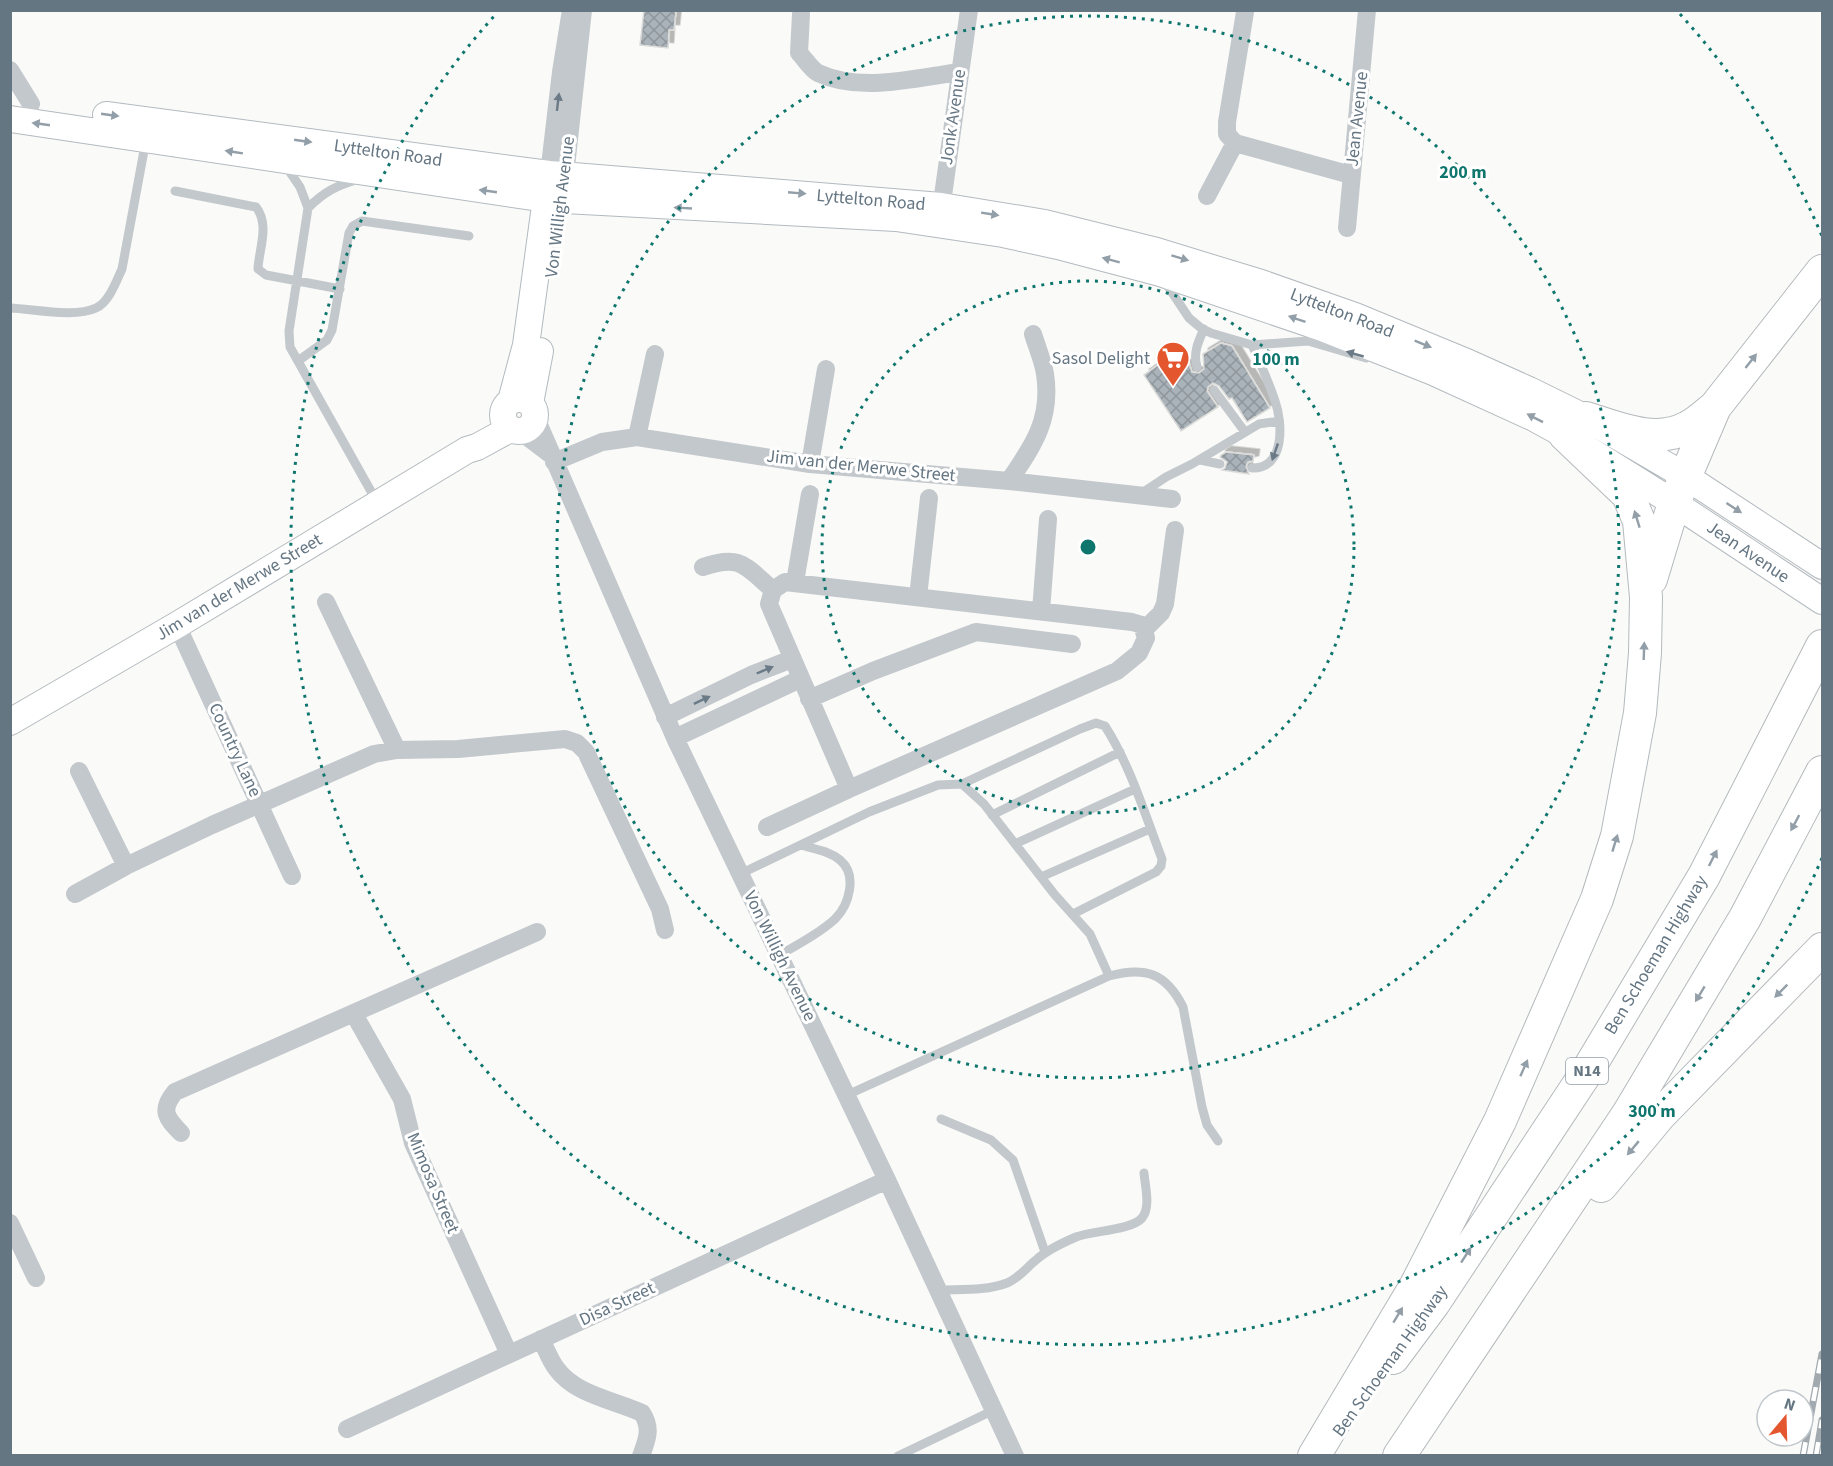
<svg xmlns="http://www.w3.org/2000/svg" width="1833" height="1466" viewBox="0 0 1833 1466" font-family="'Source Sans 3',sans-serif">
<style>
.building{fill:url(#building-cross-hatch);stroke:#dcdcda;stroke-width:1.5;filter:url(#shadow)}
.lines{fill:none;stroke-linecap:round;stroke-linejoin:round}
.secondary-casing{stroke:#b3babf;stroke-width:28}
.highway-casing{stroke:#b4b9bd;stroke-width:34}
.lane{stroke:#c3c8cc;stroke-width:9}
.street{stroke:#c3c8cc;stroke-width:18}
.secondary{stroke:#fff;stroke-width:26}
.highway{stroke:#fff;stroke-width:32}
.rail-casing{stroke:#a2aab0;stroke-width:7}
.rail{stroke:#fff;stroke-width:4.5;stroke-dasharray:14;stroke-linecap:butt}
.oneway{fill:#6a7a87}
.oneway2{fill:#939fa8}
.ring{fill:none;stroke:#0f766e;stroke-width:3;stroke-dasharray:3 6}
.labels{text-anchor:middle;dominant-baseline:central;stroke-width:6;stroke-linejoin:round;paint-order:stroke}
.shield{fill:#fff;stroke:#939fa8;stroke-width:1.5}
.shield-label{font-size:16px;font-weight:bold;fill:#657683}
.street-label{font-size:18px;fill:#657683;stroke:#fff}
.poi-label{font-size:18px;fill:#657683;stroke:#fff;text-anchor:end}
.centre{fill:#0f766e;stroke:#fff;stroke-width:3}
.ring-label{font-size:18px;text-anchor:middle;font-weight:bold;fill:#0f766e;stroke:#fff;stroke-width:6;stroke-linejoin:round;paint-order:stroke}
</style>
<defs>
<pattern id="building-cross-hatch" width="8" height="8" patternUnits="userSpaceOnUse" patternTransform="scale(1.5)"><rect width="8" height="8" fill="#aab3b9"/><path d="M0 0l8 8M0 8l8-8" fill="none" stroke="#8e969c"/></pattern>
<filter id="shadow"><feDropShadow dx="5.5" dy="-5.5" stdDeviation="0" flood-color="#0004"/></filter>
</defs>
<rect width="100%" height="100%" fill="#fafaf8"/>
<path class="building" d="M644,10h32l-2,20h-5l-1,18 -28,-3z
M1221,343l11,3 38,62 -23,14 -15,-24 -3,1 -10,-13 -6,-3 -5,4 -1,4 11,16 -37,24 -37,-56 14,-10 6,8 14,-9 3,4 8,-5 3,9 7,1 5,-4 -1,-15z
M1226,452l28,3 -1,6 -5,1 -2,4 3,8 -27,-4 3,-2 2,-6 -7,-5 1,-2z"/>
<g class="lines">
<defs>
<path id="secondary" d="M106,115l443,59 392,32 104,17 108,27 108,33 94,33 114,47 60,27 57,28 99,58 137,90
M10,119l536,80 350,19 107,16 55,12 102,27 162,55 111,44 101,46 31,17 109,68 148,98
M503 415a16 16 0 1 1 32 0a16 16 0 1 1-32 0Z
M511,401l15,-56 22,-161
M530,403l10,-52
M10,722l167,-97 290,-175 10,-3 33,-18"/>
<path id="highway" d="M1586,418c32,10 70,27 102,9 10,-5 19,-14 27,-20
M1651,579l23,-76 41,-96 107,-136
M1601,1186l59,-71 162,-166
M1393,1358l41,-55 152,-230 118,-197 118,-230
M1314,1456l101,-169 85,-166 97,-222 20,-63 23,-123 5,-60 1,-56 -7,-76 -11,-26 -63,-60
M1399,1456l229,-342 117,-196 77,-146"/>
</defs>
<use href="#secondary" class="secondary-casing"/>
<use href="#highway" class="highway-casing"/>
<path class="lane" d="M285,165l15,22 8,21 -19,123 1,16 87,155
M175,191l81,16c14,18 3,41 2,62l8,6 74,14
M308,208c17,-17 28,-22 51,-29
M1165,282l24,36 12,10 10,5 41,12 56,-4 58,17
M10,308c24,1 65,10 86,0 13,-6 20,-26 26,-39l24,-129
M1252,345c8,18 17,37 23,56 8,22 10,68 -23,67
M298,361l29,-21 5,-10 17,-97 4,-7 9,-5 107,15
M1197,367c-4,-14 1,-25 7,-38
M1214,390l31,42
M1200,460l20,4
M1142,493l24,-16 26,-13 67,-40 20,-3
M962,784l118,-55 16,-6 9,3c26,41 40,89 57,133l-1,7 -5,6 -83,42
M992,815l128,-63
M1015,844l120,-55
M740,874l129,-62 69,-27 24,-1 22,20 71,91 35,39 19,42
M1041,877l109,-48
M780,955c18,-11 39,-21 55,-36 14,-14 23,-44 5,-59 -11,-9 -25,-11 -39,-15
M847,1095l262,-119c36,-10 57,-3 74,31l19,100 5,18 11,16
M941,1119l50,21 22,20 32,92
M939,1290c22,-1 47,1 68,-7 12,-5 19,-15 29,-23 11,-10 26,-17 40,-23 15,-6 56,-7 66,-19 9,-11 3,-32 2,-45
M898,1456l96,-46"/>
<path class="street" d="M1245,12l-18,110v12l8,9 116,32
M801,14l-2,39c6,6 12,16 19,20 43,20 97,5 142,-1
M10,70l21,34
M549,174l12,-102 10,-62
M565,176l18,-166
M1207,196l28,-53
M940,217l29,-207
M1347,228l20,-218
M536,418l139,320 212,442 128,276
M521,432l29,22
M637,437l18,-83
M554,462l48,-20 35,-5 173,27 199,17 163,18
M810,464l16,-95
M1009,481c24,-35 43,-62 36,-107 -2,-13 -8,-27 -12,-40
M703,567c38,-13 42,-1 70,23
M785,582l347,40 10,3 4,13 -7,15 -22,18 -268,118 -80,-185 4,-14z
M795,582l15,-88
M918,597l11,-99
M326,602l71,148
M1041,611l7,-92
M177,625l115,251
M1144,630l17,-17 4,-9 10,-74
M809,699l64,-28 103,-39 96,12
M665,717l86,-42 41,-16
M675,738l125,-59
M79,771l47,95
M767,827l82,-38
M75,894l51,-28 86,-41 162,-71 23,-4 61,-1 107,-10 12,4 9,9 74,157 5,21
M354,1014l48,85 11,44 96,211
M181,1133c-15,-15 -21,-23 -6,-41l362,-160
M10,1223l26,55
M541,1339c5,10 9,21 15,29 19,27 58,32 86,45 10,15 5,27 -1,43
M347,1429l540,-249"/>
<use href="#secondary" class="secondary"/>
<use href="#highway" class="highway"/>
<defs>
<path id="rail" d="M1803,1456l19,-102
M1816,1456l6,-36"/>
</defs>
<use href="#rail" class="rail-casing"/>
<use href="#rail" class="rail"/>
</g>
<defs><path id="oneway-solid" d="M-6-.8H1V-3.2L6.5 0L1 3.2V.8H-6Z" transform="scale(1.5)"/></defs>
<g class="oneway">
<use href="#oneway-solid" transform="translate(558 102) rotate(-83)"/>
<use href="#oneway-solid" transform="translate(1355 354) rotate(-164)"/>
<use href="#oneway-solid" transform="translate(1275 452) rotate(109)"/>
<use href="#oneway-solid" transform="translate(765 670) rotate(-23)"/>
<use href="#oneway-solid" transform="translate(702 700) rotate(-25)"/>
</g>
<g class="oneway2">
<use href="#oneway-solid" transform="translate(110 115) rotate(8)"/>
<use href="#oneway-solid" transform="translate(41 124) rotate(-172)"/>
<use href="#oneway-solid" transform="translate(303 141) rotate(8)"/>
<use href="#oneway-solid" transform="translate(234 152) rotate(-171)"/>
<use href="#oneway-solid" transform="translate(488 191) rotate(-172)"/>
<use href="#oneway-solid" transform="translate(797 193) rotate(5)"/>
<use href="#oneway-solid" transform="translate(683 208) rotate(-177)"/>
<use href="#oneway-solid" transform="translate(990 214) rotate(9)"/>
<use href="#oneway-solid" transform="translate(1180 258) rotate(17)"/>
<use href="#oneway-solid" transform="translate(1111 260) rotate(-165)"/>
<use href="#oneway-solid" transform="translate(1297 319) rotate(-161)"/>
<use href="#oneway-solid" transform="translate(1423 344) rotate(22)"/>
<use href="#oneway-solid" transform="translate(1751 361) rotate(-52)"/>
<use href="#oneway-solid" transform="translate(1535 418) rotate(-153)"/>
<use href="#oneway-solid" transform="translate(1734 508) rotate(33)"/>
<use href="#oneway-solid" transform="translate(1637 519) rotate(-107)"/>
<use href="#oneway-solid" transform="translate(1644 651) rotate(-88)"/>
<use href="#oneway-solid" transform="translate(1795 823) rotate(118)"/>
<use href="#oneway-solid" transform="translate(1615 843) rotate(-73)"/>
<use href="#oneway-solid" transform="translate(1713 858) rotate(-63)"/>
<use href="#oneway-solid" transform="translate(1781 991) rotate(135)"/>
<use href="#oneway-solid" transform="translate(1700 994) rotate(121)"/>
<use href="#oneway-solid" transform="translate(1524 1068) rotate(-66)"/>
<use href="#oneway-solid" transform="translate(1633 1148) rotate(130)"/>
<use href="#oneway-solid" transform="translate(1466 1255) rotate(-57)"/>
<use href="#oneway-solid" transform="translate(1398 1315) rotate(-59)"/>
</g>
<g class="ring">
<circle cx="1088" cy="547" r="266"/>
<circle cx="1088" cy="547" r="531"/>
<path d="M1822 858A797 797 0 1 1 496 14M1680 14A797 797 0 0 1 1822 236"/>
</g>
<defs>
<symbol id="supermarket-pin" viewBox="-11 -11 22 30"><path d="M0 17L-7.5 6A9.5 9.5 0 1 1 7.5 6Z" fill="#e4572e" stroke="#fff"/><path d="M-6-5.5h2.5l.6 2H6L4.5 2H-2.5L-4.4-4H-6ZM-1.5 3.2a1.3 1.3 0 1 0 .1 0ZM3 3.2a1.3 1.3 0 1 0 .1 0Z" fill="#fff"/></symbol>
</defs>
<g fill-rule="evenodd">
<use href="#supermarket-pin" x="1154" y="339" width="38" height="52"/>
</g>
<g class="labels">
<rect class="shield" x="1566" y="1058" width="42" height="26" rx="4.5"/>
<g class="shield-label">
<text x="1587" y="1071">N14</text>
</g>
<g class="street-label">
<text transform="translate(953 117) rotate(-82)">Jonk Avenue</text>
<text transform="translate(1357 119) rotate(-84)">Jean Avenue</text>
<text transform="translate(388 153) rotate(8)">Lyttelton Road</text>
<text transform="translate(871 200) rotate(5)">Lyttelton Road</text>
<text transform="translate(560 207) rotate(-83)">Von Willigh Avenue</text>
<text transform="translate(1342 313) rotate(21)">Lyttelton Road</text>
<text transform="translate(861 466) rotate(6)">Jim van der Merwe Street</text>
<text transform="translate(1748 552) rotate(34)">Jean Avenue</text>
<text transform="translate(239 587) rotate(-31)">Jim van der Merwe Street</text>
<text transform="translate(235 750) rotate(65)">Country Lane</text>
<text transform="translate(1656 955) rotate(-59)">Ben Schoeman Highway</text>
<text transform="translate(780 956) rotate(64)">Von Willigh Avenue</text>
<text transform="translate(433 1183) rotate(67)">Mimosa Street</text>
<text transform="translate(617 1304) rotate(-25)">Disa Street</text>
<text transform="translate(1390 1361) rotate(-54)">Ben Schoeman Highway</text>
</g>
<g class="poi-label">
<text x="1150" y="358">Sasol Delight</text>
</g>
</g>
<circle cx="1088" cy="547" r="9" class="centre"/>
<g class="ring-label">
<text x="1463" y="178">200 m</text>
<text x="1276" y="365">100 m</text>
<text x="1652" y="1117">300 m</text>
</g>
<rect width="1833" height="1466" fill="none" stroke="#657683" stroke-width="24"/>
<g transform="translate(1785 1418) rotate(19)"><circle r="28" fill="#ffffff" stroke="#c1c8cd" stroke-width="1.5"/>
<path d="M0-4.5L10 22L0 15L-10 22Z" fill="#e4572e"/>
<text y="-9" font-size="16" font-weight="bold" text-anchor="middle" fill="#657683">N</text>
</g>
</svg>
